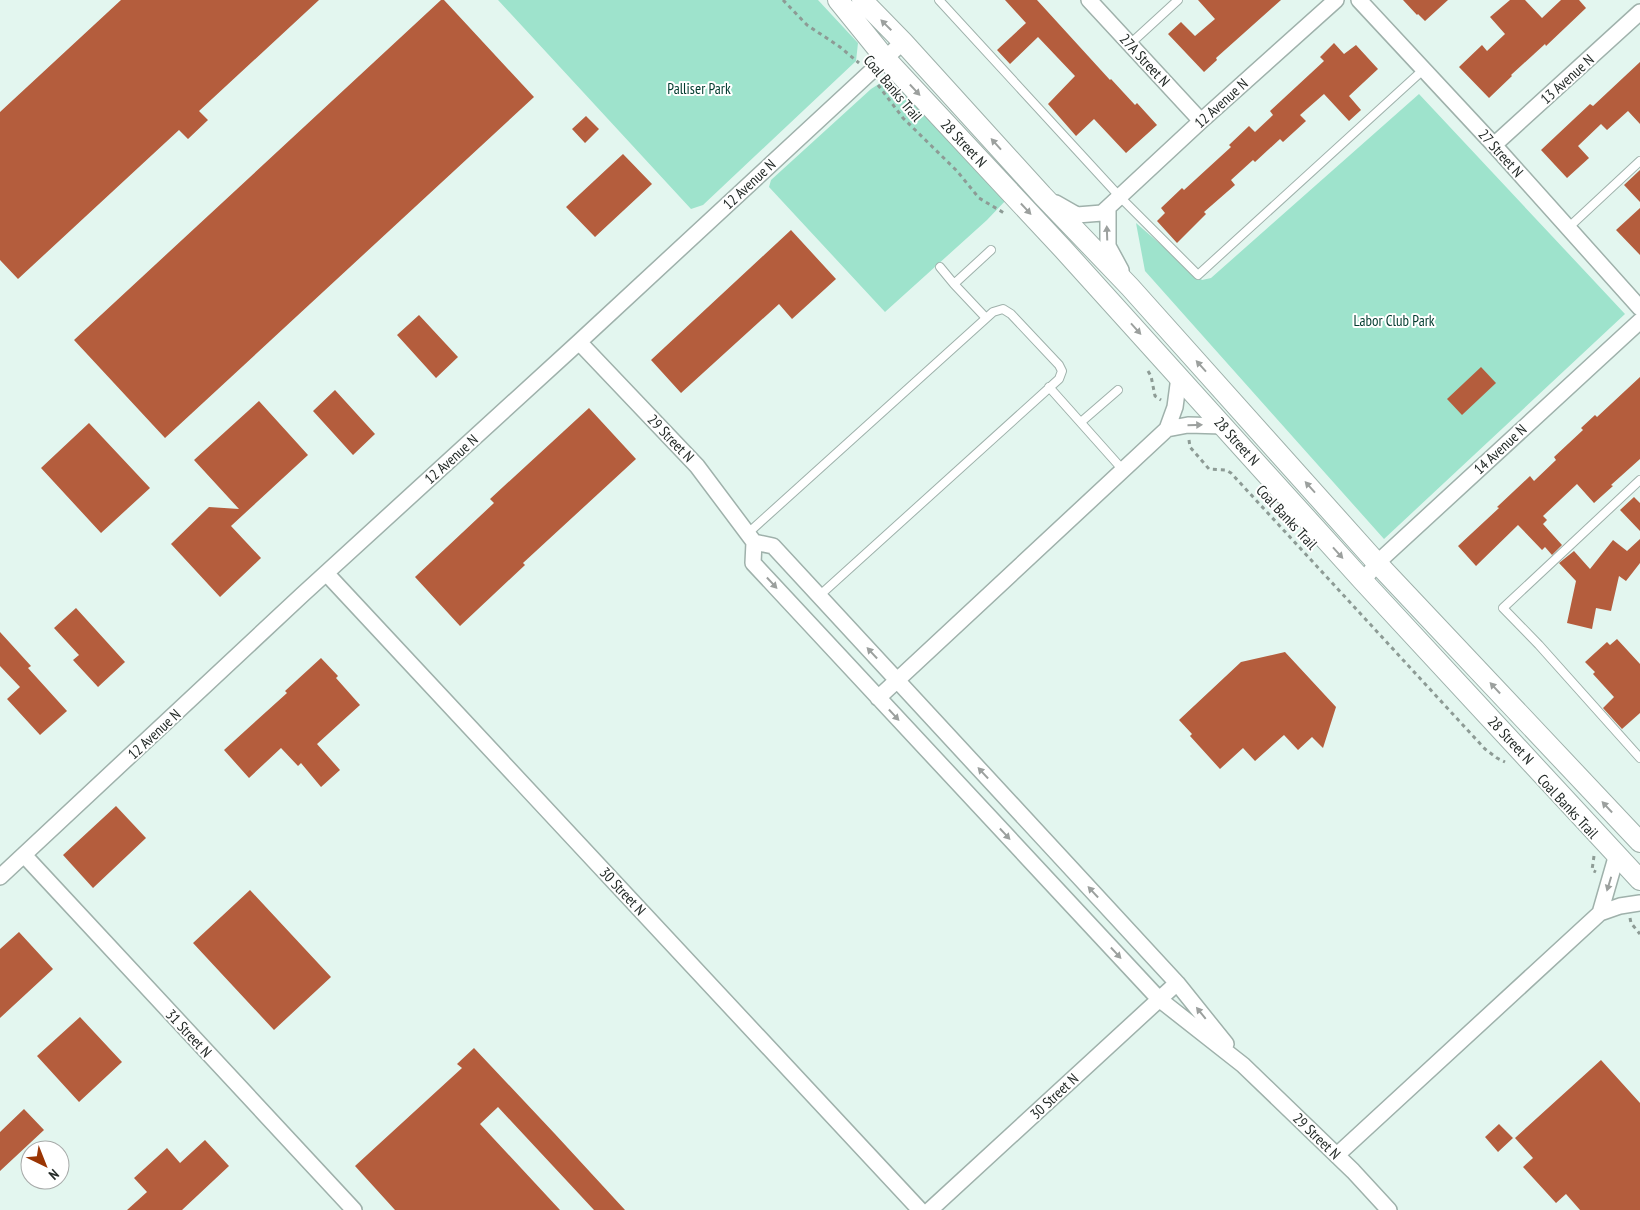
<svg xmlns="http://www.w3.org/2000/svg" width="1640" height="1210" viewBox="0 0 1640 1210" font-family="'PT Sans Narrow',sans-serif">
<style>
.green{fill:#9ee3cc}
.building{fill:#b45d3d}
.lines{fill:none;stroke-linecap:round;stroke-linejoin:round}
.service-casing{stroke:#9fb1ab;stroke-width:10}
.minor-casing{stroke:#9fb1ab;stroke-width:18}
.secondary-casing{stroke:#9fb1ab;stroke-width:22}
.path{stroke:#8d9b95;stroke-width:3;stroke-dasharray:4 4;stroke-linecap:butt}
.service{stroke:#fff;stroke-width:8}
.minor{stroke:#fff;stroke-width:15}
.secondary{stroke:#fff;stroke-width:20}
.oneway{fill:#9ca09e}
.labels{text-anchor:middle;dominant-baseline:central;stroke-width:4;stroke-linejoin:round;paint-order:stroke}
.street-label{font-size:15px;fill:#242b28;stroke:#fff}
.park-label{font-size:15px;fill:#003b2e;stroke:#fff}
</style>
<rect width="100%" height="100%" fill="#e3f6ef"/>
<path class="green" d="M498,0h320l40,43 -2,18 -153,144 -12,4z
M885,80l13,4 109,115 -20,21 -102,92 -116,-125 2,-7 100,-91z
M1419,94l206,220 -241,225 -239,-268 -9,-48 66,57 9,-2z"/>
<path class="building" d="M121,0h198l-120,111 9,9 -20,19 -9,-9 -161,149 -18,-19v-148z
M441,0h3l90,97 -369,341 -91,-98z
M1005,0h32l73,80 1,-1 24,26 2,-2 20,22 -31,28 -32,-34 -18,17 -28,-32 27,-28 -37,-39 -28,27 -13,-14 29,-27z
M1198,0h83l-65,58 1,2 -13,12 -36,-38 13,-12 14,14 20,-17z
M1403,0h45l-23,21 -7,-7 -1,1z
M1510,0h15l17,18 19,-18h18l7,8 -40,38 -1,-2 -34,31 1,1 -23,22 -30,-31 23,-22 5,6 18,-17 -15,-17z
M1334,43l10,11 12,-9 22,24 -29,27 12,14 -12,11 -25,-27 -24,21 6,6 -23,21 -3,-3 -25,23 -2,-2 -22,20 4,5 -31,27 2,2 -29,29 -20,-22 8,-8 -4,-5 21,-20 2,2 47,-43 -2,-2 20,-19 6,6 18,-17 -3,-4 54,-50 -4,-4z
M1640,62v62l-12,-13 -21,19 -6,-6 -23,22 11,12 -22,20 -26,-28 49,-46 3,2z
M586,116l13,13 -14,14 -13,-14z
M623,154l29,30 -57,53 -29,-30z
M1640,170v32l-16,-17z
M1640,208v47l-24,-25z
M791,230l45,49 -44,40 -13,-15 -98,89 -30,-33z
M419,315l39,42 -22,21 -39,-43z
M1481,367l15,16 -34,32 -15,-16z
M1640,377v82l-29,26 2,1 -19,17 -17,-19 -34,32 4,4 -4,4 19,21 -10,10 -7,-8 -3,3 -24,-25 -42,41 -18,-20 41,-38 -2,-1 33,-31 4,5 22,-21 -2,-3 29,-27 -2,-2 14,-13 2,2z
M335,390l40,44 -22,21 -40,-44z
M259,401l49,54 -77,71 30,32 -41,39 -49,-53 38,-37 30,2 -45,-49z
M589,408l47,51 -113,104 2,2 -65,61 -45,-49 79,-74 -4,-4z
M89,423l61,65 -49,45 -60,-65z
M1634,497l6,6v28l-20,-21z
M1640,539v24l-14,18 -7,-5 -8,35 -15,-3 -4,21 -25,-6 9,-42 -17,-18 15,-12 16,18 23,-29 14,11z
M76,608l49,54 -27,25 -25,-27 6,-5 -25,-27z
M0,632l31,34 -3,2 39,43 -27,24 -33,-36 13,-12 -20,-21z
M1617,639l23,25v49l-18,16 -19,-21 11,-11 -21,-23 2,-2 -10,-10 22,-20 3,3z
M1285,652l51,55 -13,41 -11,-11 -14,13 -14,-15 -29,26 -12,-13 -23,21 -30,-33 2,-2 -13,-14 62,-58z
M321,658l17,18 -2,2 24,27 -43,39 23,26 -19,17 -20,-24 -3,3 -17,-18 -32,30 -25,-28 63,-57 -2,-2z
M116,806l30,32 -53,50 -30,-33z
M250,890l81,87 -57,53 -81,-87z
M19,932l34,37 -53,49v-69z
M80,1017l42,45 -43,40 -42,-46z
M474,1048l81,86 70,76h-31l-96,-103 -18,17 80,86h-165l-40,-44 107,-98 -5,-4z
M1601,1060l39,43v107h-60l-14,-16 -10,9 -33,-36 10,-9 -18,-20z
M24,1109l20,21 -44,41v-39z
M1499,1124l14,14 -15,14 -13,-15z
M205,1140l24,26 -47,44h-55l20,-18 -13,-14 33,-30 13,15z"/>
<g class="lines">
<defs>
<path id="service" d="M939,0l181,197 78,78 225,-205
M1130,44l48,-44
M1568,228l72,-67
M940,267l14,17
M986,318l-32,-34 37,-34
M1049,387l74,83
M1081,422l37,-32
M1640,480l-137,128 36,37 101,113
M747,534l246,-222 10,-3 8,5 48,51 3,6 -3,8 -240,217"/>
<path id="minor" d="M1089,0l112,121
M1359,0l135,145 146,163
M1494,145l146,-133
M1056,203l21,12 25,-2 99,-92 135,-121
M1108,208v38l13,24
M579,342l118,124 57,76
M1167,429l21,-4 35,1
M754,542l-1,21 406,436 84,66 110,106 36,39
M754,542l19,4 404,437 49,61
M326,573l594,637
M1363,581l14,-18 263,-242
M878,698l289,-269 8,-22 4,-30
M24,855l330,355
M0,877l302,-282 277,-253 324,-300
M1600,913l17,-59
M1337,1155l263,-242 20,-7 20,-3
M930,1210l247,-227"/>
<path id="secondary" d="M838,0l47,58 178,191 300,332 277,299
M862,0l41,42 139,153 88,92 247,276 263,279"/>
</defs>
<use href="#service" class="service-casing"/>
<use href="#minor" class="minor-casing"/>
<use href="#secondary" class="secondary-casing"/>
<path class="path" d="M783,0l24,25 33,22 19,16
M878,85l25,33 54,53 22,27 25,15
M1148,371l3,5 4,20 6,4
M1189,440l1,7 19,22 17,1 5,3 254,276 12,9 8,4
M1594,856l-2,14 4,2
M1630,918l1,5 9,11"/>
<use href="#service" class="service"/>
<use href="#minor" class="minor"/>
<use href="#secondary" class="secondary"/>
</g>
<defs><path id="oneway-solid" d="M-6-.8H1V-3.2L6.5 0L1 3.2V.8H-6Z" transform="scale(1.25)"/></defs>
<g class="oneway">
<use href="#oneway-solid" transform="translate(886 25) rotate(-135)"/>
<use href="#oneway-solid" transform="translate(915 90) rotate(47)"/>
<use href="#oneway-solid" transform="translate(996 144) rotate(-132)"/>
<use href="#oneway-solid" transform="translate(1026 209) rotate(47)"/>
<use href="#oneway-solid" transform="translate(1107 233) rotate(-92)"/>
<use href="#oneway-solid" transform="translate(1136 329) rotate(48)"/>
<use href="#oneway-solid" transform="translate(1201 366) rotate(-132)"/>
<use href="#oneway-solid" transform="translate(1195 425) rotate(-2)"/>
<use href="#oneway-solid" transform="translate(1310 487) rotate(-132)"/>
<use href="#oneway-solid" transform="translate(1338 553) rotate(48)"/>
<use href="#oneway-solid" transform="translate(772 583) rotate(47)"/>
<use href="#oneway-solid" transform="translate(872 653) rotate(-133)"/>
<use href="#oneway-solid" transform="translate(1495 688) rotate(-133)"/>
<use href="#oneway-solid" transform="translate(894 715) rotate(47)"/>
<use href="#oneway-solid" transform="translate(983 773) rotate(-133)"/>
<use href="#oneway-solid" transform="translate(1607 807) rotate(-133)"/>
<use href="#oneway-solid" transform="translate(1005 834) rotate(47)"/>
<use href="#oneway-solid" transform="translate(1609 884) rotate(107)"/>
<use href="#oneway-solid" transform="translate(1093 892) rotate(-133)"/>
<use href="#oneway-solid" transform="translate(1116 953) rotate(47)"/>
<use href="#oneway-solid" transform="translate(1201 1013) rotate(-129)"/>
</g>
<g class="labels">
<g class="street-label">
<text transform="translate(1145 60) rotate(47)">27A Street N</text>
<text transform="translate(1567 79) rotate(-42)">13 Avenue N</text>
<text transform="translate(893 88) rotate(50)">Coal Banks Trail</text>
<text transform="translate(1221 103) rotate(-42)">12 Avenue N</text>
<text transform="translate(964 143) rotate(47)">28 Street N</text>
<text transform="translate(1501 153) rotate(48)">27 Street N</text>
<text transform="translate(749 184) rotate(-43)">12 Avenue N</text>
<text transform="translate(671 438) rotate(46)">29 Street N</text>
<text transform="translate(1237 441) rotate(48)">28 Street N</text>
<text transform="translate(1500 449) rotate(-43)">14 Avenue N</text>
<text transform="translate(451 459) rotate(-42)">12 Avenue N</text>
<text transform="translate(1287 517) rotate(47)">Coal Banks Trail</text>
<text transform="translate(154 734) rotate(-43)">12 Avenue N</text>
<text transform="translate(1511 740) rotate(47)">28 Street N</text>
<text transform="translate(1568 806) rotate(47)">Coal Banks Trail</text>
<text transform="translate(623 891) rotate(47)">30 Street N</text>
<text transform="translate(189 1033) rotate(47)">31 Street N</text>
<text transform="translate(1054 1096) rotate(-43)">30 Street N</text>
<text transform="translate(1317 1136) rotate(44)">29 Street N</text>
</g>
<g class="park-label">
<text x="699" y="88">Palliser Park</text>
<text x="1394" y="320">Labor Club Park</text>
</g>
</g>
<g transform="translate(45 1165) rotate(137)"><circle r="24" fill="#ffffff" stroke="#a7aaa9"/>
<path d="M0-4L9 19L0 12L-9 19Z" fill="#9a3504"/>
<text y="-8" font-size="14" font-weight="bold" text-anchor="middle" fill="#242b28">N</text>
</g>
</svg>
